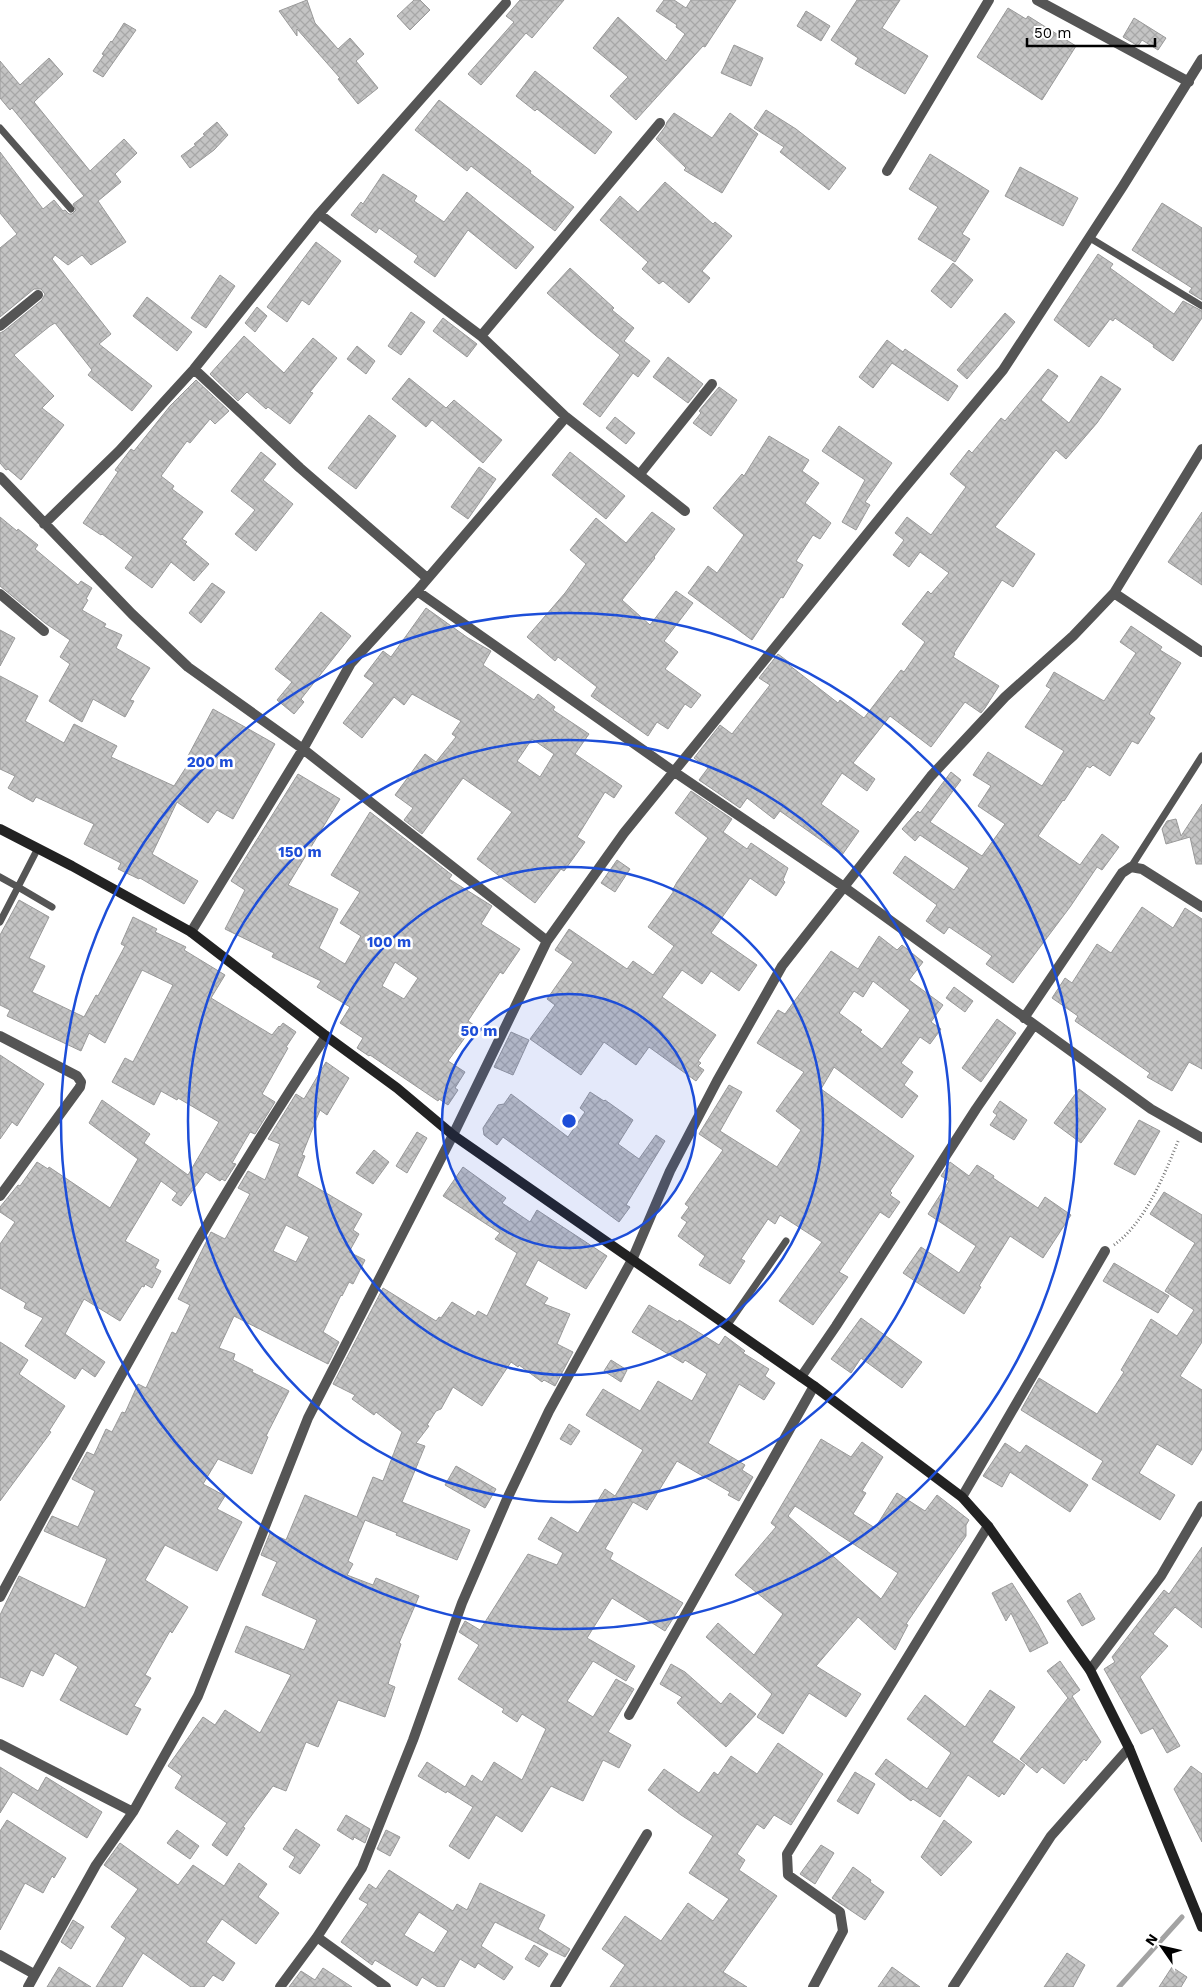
<svg xmlns="http://www.w3.org/2000/svg" width="1202" height="1987" viewBox="0 0 1202 1987" font-family="'Work Sans',sans-serif">
<style>
.lines{fill:none;stroke-linecap:round;stroke-linejoin:round}
.stream{stroke:#a3a3a3;stroke-width:5}
.building{fill:url(#building-cross-hatch);stroke:#999;fill-rule:evenodd}
.path{stroke:#777;stroke-width:3;stroke-dasharray:1 2.5;stroke-linecap:butt}
.lane{stroke:#555;stroke-width:7}
.street{stroke:#555;stroke-width:10}
.secondary{stroke:#222;stroke-width:10}
.ring{fill:none;stroke:#1d4ed8;stroke-width:2.5}
.centre{fill:#1d4ed8;stroke:#fff;stroke-width:2.5}
.ring-label{font-size:15px;text-anchor:middle;font-weight:bold;fill:#1d4ed8;stroke:#fff;stroke-width:5;stroke-linejoin:round;paint-order:stroke}
</style>
<defs>
<pattern id="building-cross-hatch" width="8" height="8" patternUnits="userSpaceOnUse" patternTransform="scale(1.25)"><rect width="8" height="8" fill="#c4c4c4"/><path d="M0 0l8 8M0 8l8-8" fill="none" stroke="#a7a7a7"/></pattern>
</defs>
<rect width="100%" height="100%" fill="#fff"/>
<g class="lines">
<path class="stream" d="M1119,1987l63,-70"/>
</g>
<path class="building" d="M307,0l8,23 23,26 12,-11 14,16 -8,7 22,27 -20,16 -20,-25 2,-1 -43,-49v7l-18,-25z
M414,0h6l10,10 -20,20 -13,-14z
M520,0h44l-32,38 -6,-5 -45,52 -13,-11 46,-52 -8,-6z
M664,0h10l12,8 5,-8h45l-31,47 -2,-1 -67,74 -26,-24 18,-19 -35,-29 25,-31 48,44 19,-27 -9,-7 1,-2 -21,-14z
M857,0h43l-18,28 46,28 -23,38 -50,-30 3,-6 -27,-18z
M1008,8l18,11 2,-3 48,30 -34,54 -65,-43z
M806,11l24,15 -9,15 -24,-15z
M1134,18l32,20 -8,12 -16,-10 -4,6 -15,-9z
M124,23l12,7 -33,47 -10,-6 11,-16 -2,-1 9,-13 1,1z
M734,45l29,13 -12,28 -30,-13z
M49,58l14,16 -29,28 56,69 34,-32 13,14 -22,21 6,8 -23,19 28,41 -35,23 -9,-10 -14,10 -13,-10 -3,4 59,75 -12,10 53,42 -20,25 -44,-36 4,-5 -37,-47 -5,3 -36,29 40,41 -12,12 22,17 -43,55 -13,-11 -2,1 -6,-7v-130l4,-2 38,-31 3,-6 -4,-5h-7l-34,28v-69l17,-14 -17,-21v-61l43,57 11,-9 9,11 2,-1 4,4h3l4,-4 -3,-6 11,-8 -72,-88 -2,2 -10,-12v-37l20,24z
M535,71l77,61 -17,22 -58,-45 -2,2 -19,-15z
M439,100l92,71 -1,2 44,34 -19,24 -84,-65 -4,5 -52,-41z
M766,110l30,19 50,39 -17,22 -49,-38 4,-5 -30,-19z
M674,113l38,25 18,-25 28,21 -36,59 -38,-23 2,-2 -30,-29 9,-12 2,-5z
M217,122l11,13 -14,15 -24,18 -9,-12 15,-11 -2,-1 11,-9 -2,-1z
M930,154l59,37 -27,43 8,5 -15,23 -37,-23 20,-32 -29,-18z
M1020,167l58,31 -15,28 -58,-30z
M383,174l34,22 -3,5 30,21 23,-30 67,55 -18,22 -48,-39 -33,47 -21,-15 4,-6 -39,-28 -3,5 -25,-18 10,-13 2,2z
M665,182l48,42 2,-2 17,14 -30,35 8,7 -21,25 -26,-22 -4,3 -17,-15 6,-7 -48,-42 20,-24 18,16z
M1162,203l40,25v72l-13,-8 3,-4 -60,-38z
M316,242l25,19 -32,44 -7,-5 -15,22 -20,-15z
M1098,254l15,10 -3,4 64,46 9,-13 19,10v7l-29,43 -20,-14 1,-2 -39,-27 -2,3 -3,-2 -21,28 -35,-27z
M953,263l20,17 -22,28 -20,-17z
M570,268l44,40 -2,2 22,18 -10,13 26,20 -12,16 -5,-4 -33,44 -17,-13 37,-49 -25,-20 -48,-42z
M220,275l15,11 -29,42 -15,-10z
M147,297l45,35 -15,19 -44,-35z
M257,307l10,9 -12,16 -10,-9z
M411,312l14,10 -24,33 -13,-9z
M1005,313l10,9 -48,57 -10,-9z
M443,318l34,26 -10,13 -34,-26z
M244,336l40,37 29,-35 24,20 -27,34 3,1 -23,31 -22,-17 -2,2 -19,-17 -9,9 -28,-27z
M887,340l16,12 2,-3 53,37 -10,15 -56,-38 -19,25 -14,-11z
M357,346l18,15 -9,13 -19,-15z
M668,357l35,27 -15,19 -35,-26z
M1048,369l10,7 -17,24 28,23 32,-47 20,13 -24,34 -31,36 -10,-9 -61,77 40,27 -22,33 -11,-7 -48,73 1,1 -2,3 46,29 -14,22 -4,5 -16,-11 -34,45 -41,-31 -37,47 22,16 -8,12 -25,-18 -21,31 38,27 -17,24 -62,-44 -6,8 -27,-21 -7,10 -41,-28 9,-12 -14,-10 26,-33 12,9 38,-49 -11,-7 19,-24 12,9 -1,2 49,38 2,-3 24,18 37,-48 3,2 21,-30 -23,-18 26,-33 3,3 18,-21 -29,-21 -11,15 -16,-12 11,-15 -9,-7 12,-16 24,18 35,-48 -16,-13 19,-24 3,3 29,-35 4,3z
M409,378l37,30 8,-8 48,40 -19,23 -51,-43 -6,7 -34,-28z
M196,380l33,31 -14,13 -5,-5 -20,24 -3,-2 -26,35 13,10 -2,3 31,23 -21,27 5,3 -2,2 24,20 -15,17 -23,-19 -19,26 -27,-20 8,-11 -31,-23 -1,1 -18,-12 35,-51 -3,-2 16,-21 3,2 36,-45z
M719,387l18,13 -26,36 -18,-13 8,-10 -2,-2z
M369,415l27,21 -40,53 -28,-21z
M615,417l20,16 -9,11 -20,-16z
M839,426l53,37 -27,39 5,3 -14,25 -14,-8 23,-42 -43,-29z
M769,436l40,24 -7,11 17,12 -14,20 26,20 -11,16 -7,-4 -17,26 7,4 -20,33 -2,-1 -29,43 -64,-47 20,-27 9,7 27,-38 -31,-27 29,-34 2,2z
M261,452l15,12 -13,16 30,24 -37,47 -21,-17 20,-24 -24,-19z
M570,452l55,44 -19,23 -54,-44z
M479,467l17,12 -28,40 -17,-12z
M652,512l23,17 -21,28 1,1 -33,42 28,25 26,-34 17,12 -29,38 14,11 -13,17 36,26 -10,13 -6,-4 -17,25 -11,-7 -9,14 -57,-40 6,-9 -39,-30 -3,4 -28,-24 38,-44 21,-29 -16,-14 26,-32 30,25z
M1202,512v73l-34,-23z
M0,517l17,14 1,-2 20,16 -3,4 43,36 3,-4 11,7 -6,11 2,1 -6,10 24,14 -2,3 18,8 -6,13 34,20 -20,32 4,1 -9,16 -32,-18 -11,23 -33,-21 21,-37 -10,-7 10,-17 -25,-17 -45,-37z
M212,583l13,9 -24,31 -12,-10z
M426,608l42,30 23,13 -8,14 51,35 4,-6 17,13 -2,3 36,24 -14,20 47,32 -8,12 -9,-6 -28,45 8,5 -21,29 -3,-2 -26,34 -58,-44 35,-47 -49,-34 -41,56 -18,-14 9,-12 -18,-13 30,-41 11,8 20,-25 -4,-3 9,-13 -49,-27 -8,11 -10,-8 -32,41 -19,-15 31,-40 -10,-7 19,-25 8,6zM532,739l22,15 -14,23 -23,-16z
M321,612l30,24 -50,63 3,3 -10,12 -17,-14 15,-18 -17,-13z
M1131,626l31,21 -2,3 21,13 -32,51 6,4 -17,26 -6,-3 -22,35 -17,-11 -3,3 -3,-2 -23,35 -1,-1 -25,36 42,29 22,-31 17,13 -17,23 -5,-3 -27,40 -57,76 -27,-19 6,-8 -43,-29 -5,7 -18,-13 11,-16 -44,-32 12,-17 49,34 15,-22 -49,-33 -5,6 -13,-12 16,-18 2,2 31,-41 10,8 -31,42 52,34 23,-32 -27,-18 13,-20 -18,-11 15,-23 54,34 22,-35 -39,-24 26,-38 -5,-3 8,-14 50,29 32,-48 -16,-11z
M0,630l15,8 -15,28z
M0,676l38,20 -13,25 39,22 10,-19 43,22 -6,11 63,29 18,-28 -4,-2 25,-47 62,35 -42,75 -16,-9 -9,13 -31,-21 -25,52 46,27 -14,23 -44,-26 -1,1 -21,-10 3,-6 -37,-19 10,-20 -58,-27 -3,5 -25,-14 7,-12 -15,-7z
M298,774l42,25 -52,86 50,24 -19,39 26,16 16,-28 -21,-13 20,-31 -29,-17 39,-63 82,63 -3,4 43,27 -11,18 39,25 -17,25 -3,-2 -32,49 6,4 -26,36 17,11 -10,16 3,2 -10,15 -9,-6 -1,2 -68,-46 -1,1 -12,-8 6,-10 -23,-15 10,-16 -33,-20 4,-6 -49,-24 2,-4 -49,-24 20,-39 -14,-9zM395,962l23,16 -14,21 -22,-13z
M691,791l41,28 -9,13 24,17 4,-6 37,25 -5,12 2,2 -9,14 -26,-18 -39,55 46,32 -18,26 -28,-20 -9,13 -20,-14 -20,27 54,38 -18,26 3,2 -3,3 6,4 -8,11 -47,-34 -13,18 -32,-23 -23,33 -51,-36 25,-34 -8,-6 26,-37 -18,-12 14,-21 58,40 6,-8 20,14 21,-29 -26,-19 26,-36h-2l5,-9 31,-44 -33,-25z
M1202,804v60h-6l-6,-27 -24,7 -4,-15 5,-8 9,-2 5,17z
M617,860l13,9 -15,23 -14,-9z
M19,900l30,17 -20,41 16,8 -13,26 52,25 12,-22 2,1 27,-50 -4,-2 12,-27 24,12 -2,3 31,15 -2,3 41,25 -14,23 61,37 7,-9 1,1 3,-4 13,9 -10,15 2,1 -26,46 13,8 -20,32 -5,-2 -18,31 4,1 -11,17 -3,-2 -2,2 -14,-9 -25,34 -9,-6 5,-7 -16,-12 -36,60 34,19 -4,8 6,3 -9,17 -7,-4 -1,3 -2,-1 -22,35 -36,-22 -19,35 40,28 -10,15 -13,-9 -7,11 -50,-33 18,-28 -19,-10 2,-5 -26,-15v-44l15,-22 -15,-10v-5l18,-22 2,1 17,-24 11,7 1,-2 61,41 28,-49 -49,-36 13,-23 48,34 -6,9 44,32 31,-53 -41,-24 -1,2 -16,-9 -7,14 -42,-23 13,-24 8,4 40,-77 -31,-15 -37,73 -16,-10 -8,18 -74,-35 3,-6 -10,-5v-70z
M1142,907l31,21 12,-20 17,11v150l-13,-7 -17,29 -25,-14 3,-4 -75,-52 3,-5 -26,-18 13,-20 7,5 25,-39 14,9z
M879,936l18,14 5,-5 21,17 -14,18 34,25 -12,17 10,7 -11,15 -10,-7 -19,26 12,9 -9,13 14,11 -16,22 -68,-51 -13,22 93,67 -24,35 2,2 -2,2 10,7 -11,16 -9,-6 -41,60 9,5 -35,48 -34,-24 43,-59 -42,-27 -5,9 -7,-5 -27,40 4,2 -15,23 -31,-19 6,-9 -27,-20 9,-14 -6,-4 8,-11 -4,-3 38,-54 -24,-16 30,-49 13,7 -22,39 57,36 24,-37 -25,-19 28,-39 -47,-29 21,-33 7,4 46,-63 27,18zM873,981l37,29 -28,39 -22,-17 2,-2 -23,-17 15,-22 9,6z
M954,987l19,14 -8,11 -19,-14z
M997,1019l19,14 -35,49 -19,-14z
M511,1032l18,8 -16,35 -19,-8z
M0,1055l44,29 -27,42 -5,-4 -12,17z
M326,1062l23,16 -22,37 -7,-5 -18,45 3,1 -8,20 65,38 -9,16 6,4 -10,18 16,8 -12,24 -4,-2 -7,14 -1,-1 -18,37 16,10 -11,22 -94,-48 -15,32 16,6 -2,6 20,10 -1,2 37,19 -23,45 2,1 -16,37 -34,-15 -15,25 22,12 -8,13 25,13 -25,49 -52,-26 -20,35 43,27 -16,26 -2,-2 -25,44 6,3 -17,28 7,3 -14,26 -67,-35 18,-33 -23,-14 -12,23 -12,-6 -8,17 -23,-10v-62l19,-39 66,32 22,-49 -63,-28 8,-15 26,11 17,-36 -23,-12 15,-27 7,3 12,-26 6,3 10,-20 3,1 13,-29 8,4 26,-56 4,2 14,-29 -12,-6 33,-67 14,7 25,-45 -12,-6 10,-17 17,9 15,-36 -12,-5 28,-45 8,5zM286,1225l23,12 -13,25 -23,-11z
M1079,1089l27,20 -25,34 -27,-20z
M590,1092l14,9 1,-1 28,20 -15,24 21,15 17,-24 9,6 -39,64 4,2 -11,15 -116,-85 -6,8 -13,-10 -1,-7 15,-23 6,-1 7,-10 57,43 17,-25 -5,-4z
M1000,1101l27,19 -13,20 -24,-15 7,-10 -4,-3z
M1139,1120l21,11 -25,44 -21,-11z
M417,1132l10,6 -20,35 -11,-7z
M374,1150l15,12 -16,22 -17,-11z
M950,1162l19,14 8,-11 17,11 -1,2 45,30 7,-11 26,18 -28,43 -33,-22 -31,50 2,1 -17,27 -61,-41 18,-26 38,26 17,-27 -48,-32 21,-33 -8,-5z
M463,1167l43,31 -4,5 28,19 7,-12 70,46 -21,33 -48,-29 -13,25 23,13 -4,6 26,10 -13,30 16,8 -18,34 -11,-6 -2,2 -23,-17 -1,2 -7,-5 -29,44 -29,-19 -12,22 -5,2 -9,14 2,1 -13,17 9,3 -23,56 68,28 -13,30 -61,-25 1,-2 -32,-13 -17,41 5,3 -6,11 26,10 3,-7 43,18 -20,47 2,1 -13,40 7,3 -10,30 -47,-17 -20,47 -12,-5 -20,49 -13,-5 -30,41 2,1 -18,28 -15,-11 15,-22 -52,-35 7,-12 -14,-10 35,-49 12,8 10,-15 35,23 31,-58 -56,-23 11,-26 58,24 13,-30 -55,-25 15,-33 -16,-7 9,-22 16,7 19,-45 52,22 16,-40 10,4 19,-49 -26,-20 -2,3 -22,-16 3,-4 -22,-11 50,-96 53,33 3,-4 2,1 11,-16 23,14 3,-5 9,5 30,-63 -22,-14 5,-6 -57,-37z
M1164,1192l38,23v127l-22,34 22,14v59l-10,16 -35,-21 -18,29 36,22 -15,25 -68,-41 11,-18 -82,-51 18,-32 58,36 27,-42 -3,-2 30,-51 26,17 17,-26 -29,-19 30,-48 -45,-29z
M1114,1263l55,33 -11,17 -55,-32z
M649,1305l29,17 1,-2 40,25 6,-9 20,15 -2,2 26,16 -4,7 10,7 -11,17 -25,-16 -31,59 37,22 -3,5 11,7 -14,24 -11,-6 2,-3 -53,-31 -30,49 -14,-8 -28,47 8,4 -3,6 73,44 -18,28 -53,-33 -25,40 48,28 -9,15 -33,-20 -26,40 26,16 23,-38 18,10 -26,43 23,13 -12,23 -16,-8 -20,41 -32,-15 -29,46 -26,-17 -27,44 -20,-13 24,-39 -26,-16 -1,2 -28,-17 9,-14 38,25 7,-12 10,7 12,-20 28,18 24,-51 -24,-15 -5,8 -15,-10 2,-3 -46,-30 21,-34 -20,-13 6,-11 15,9 48,-76 29,11 6,-12 -25,-14 13,-22 27,16 27,-44 10,7 28,-46 -57,-35 17,-26 37,22 18,-30 34,20 15,-27 -22,-14 -2,3 -51,-31z
M861,1318l61,44 -20,26 -41,-30 -10,15 -20,-14z
M0,1342l28,18 -9,14 46,32 -16,25 2,1 -51,69z
M611,1360l16,10 -6,12 -17,-11z
M569,1424l11,7 -9,14 -11,-6z
M821,1439l30,18 11,-15 21,15 -21,34 4,2 -13,21 22,14 22,-35 28,18 12,-16 32,25 -3,5v11l-60,88 2,1 -13,25 -37,-33 -42,49 45,28 -15,23 -37,-24 -26,41 -26,-17 15,-23 -66,-57 12,-14 36,32 29,-41 -48,-39 41,-48 -5,-4zM795,1506l103,67 -17,26 -93,-83z
M1005,1443l15,10 6,-8 62,40 -18,27 -60,-40 -8,15 -19,-11z
M456,1466l40,23 -11,19 -40,-23z
M1202,1547v81l-27,-21 -22,27 15,12 -28,31 40,69 -13,7 -14,-25 -12,6 -37,-65 11,-7 -3,-5 52,-67 5,4z
M1012,1583l26,41 10,19 -18,9 -19,-39 -5,8 -14,-28z
M1080,1593l15,26 -13,7 -15,-25z
M1060,1661l20,29 -8,6 29,46 -15,19 -2,-2 -20,25 -22,-17 -5,6 -17,-14 48,-61 -21,-27z
M671,1664l14,8 36,32 9,-11 26,21 -30,33 -49,-44 5,-6 -22,-13z
M990,1690l25,17 -23,35 33,23 -21,30 -2,-2 -3,4 -31,-22 -28,42 -27,-18 -2,2 -36,-27 11,-15 41,30 24,-36 -44,-34 18,-24 40,32z
M778,1743l45,31 -32,51 -17,-10 -10,14 -7,-5 -20,30 8,6 -6,10 38,26 -54,76 24,15h-137l15,-22 -23,-16 23,-33 36,25 27,-38 25,18 16,-22 -40,-26 24,-37 -32,-21 -33,-25 16,-21 35,24 15,-21 4,3 13,-19 26,18z
M1191,1766l11,8v68l-28,-53z
M0,1767l38,24 8,-14 56,35 -15,26 -74,-46 -13,21z
M855,1772l20,12 -17,30 -21,-13z
M346,1815l24,14 -5,14 -11,-6 -1,3 -16,-10z
M7,1820l59,38 -12,20 -2,-2 -9,17 -18,-10 -25,47v-99z
M944,1820l28,22 -31,34 -20,-19z
M296,1829l24,16 -20,29 -11,-7 6,-10 -12,-8z
M177,1830l22,16 -9,13 -23,-16z
M386,1830l14,7 -10,19 -13,-7z
M120,1843l58,42 15,-20 31,21 15,-23 28,21 -9,13 21,16 -23,31 -34,-25 -16,23 29,21 -12,18 -10,-6 -9,12h-13l-48,-34 -21,34h-26l30,-49 -15,-11 27,-38 -34,-24z
M821,1845l13,8 -19,31 -15,-10z
M853,1867l18,13 -1,2 14,10 -19,28 -33,-22z
M389,1870l64,41 4,-7 10,6 13,-27 65,32 -7,14 32,20 -5,8 -70,-35 -14,24 32,21 -9,13 -26,-17 -3,5 -15,-9 -16,28h-6l-16,-10 -5,9 -42,-26 -3,5 -31,-23 27,-38 -9,-5 10,-15 7,5zM419,1912l29,19 -14,22 -30,-18z
M73,1920l11,7 -13,22 -10,-7z
M534,1945l14,9 -9,13 -14,-8z
M1067,1953l18,12 -12,22h-29z
M59,1967l32,20h-44z
M892,1967l28,20h-42z
M1172,1967l15,10 -6,10h-22z
M323,1968l29,19h-63l12,-16 14,9z"/>
<g class="lines">
<path class="path" d="M1114,1245c32,-23 50,-70 65,-106"/>
<path class="lane" d="M0,128l71,81
M1090,238l112,68
M1131,867l71,-111
M0,877l18,10 20,-39
M0,922l18,-35 34,20
M727,1326l59,-85"/>
<path class="street" d="M1037,0l152,82
M887,171l102,-171
M319,214l162,122 85,81 119,94
M0,326l38,-31
M481,336l179,-213
M194,369l106,99 127,110
M640,474l72,-90
M0,477l132,137 56,53 115,82 244,192
M44,524l75,-73 75,-82 125,-155 187,-211
M417,591l256,180 171,116 307,222 51,29
M1114,593l88,59
M0,594l44,37
M191,932l112,-183 48,-86 66,-72 149,-174
M1024,1018l98,-145 9,-6 11,2 60,38
M0,1036l77,40 4,6 -1,5 -80,109
M801,1377l35,-51 140,-217 58,-84
M962,1497l143,-246
M0,1597c103,-190 205,-381 326,-561
M1090,1670l71,-94 41,-70
M629,1715l185,-329
M0,1744l133,68
M317,1937l69,50
M0,1955l34,19
M28,1987l68,-122 37,-53 65,-116 110,-278 145,-283 94,-194 77,-108 277,-341 102,-122 120,-184 79,-127
M280,1987l37,-50 45,-69 51,-128 49,-137 45,-104 42,-88 83,-151 38,-89 47,-90 65,-115 149,-190 74,-79 68,-61 41,-43 88,-144
M555,1987l92,-153
M813,1987l30,-56 -3,-19 -52,-37 -1,-21 201,-328
M953,1987l98,-151 78,-88"/>
<path class="secondary" d="M0,829l72,37 119,66 135,104 71,52 56,47 361,251 148,111 26,29 102,144 39,78 73,179"/>
</g>
<circle cx="569" cy="1121" r="127" fill="#1d4ed8" fill-opacity=".12"/>
<g class="ring">
<circle cx="569" cy="1121" r="127"/>
<circle cx="569" cy="1121" r="254"/>
<circle cx="569" cy="1121" r="381"/>
<circle cx="569" cy="1121" r="508"/>
</g>
<circle cx="569" cy="1121" r="8" class="centre"/>
<g class="ring-label">
<text x="210" y="767">200 m</text>
<text x="300" y="857">150 m</text>
<text x="389" y="947">100 m</text>
<text x="479" y="1036">50 m</text>
</g>
<g transform="translate(1162 1947) rotate(304)" stroke="#ffffff" stroke-width="4" paint-order="stroke">
<path d="M0-4L9 19L0 12L-9 19Z" fill="#000000"/>
<text y="-8" font-size="14" font-weight="bold" text-anchor="middle" fill="#000000">N</text>
</g>
<path d="M1027 38v8h128v-8" fill="none" stroke="#000000" stroke-width="2.5"/>
<text x="1034" y="38" font-size="15" fill="#000000" stroke="#ffffff" stroke-width="4" paint-order="stroke">50 m</text>
</svg>
